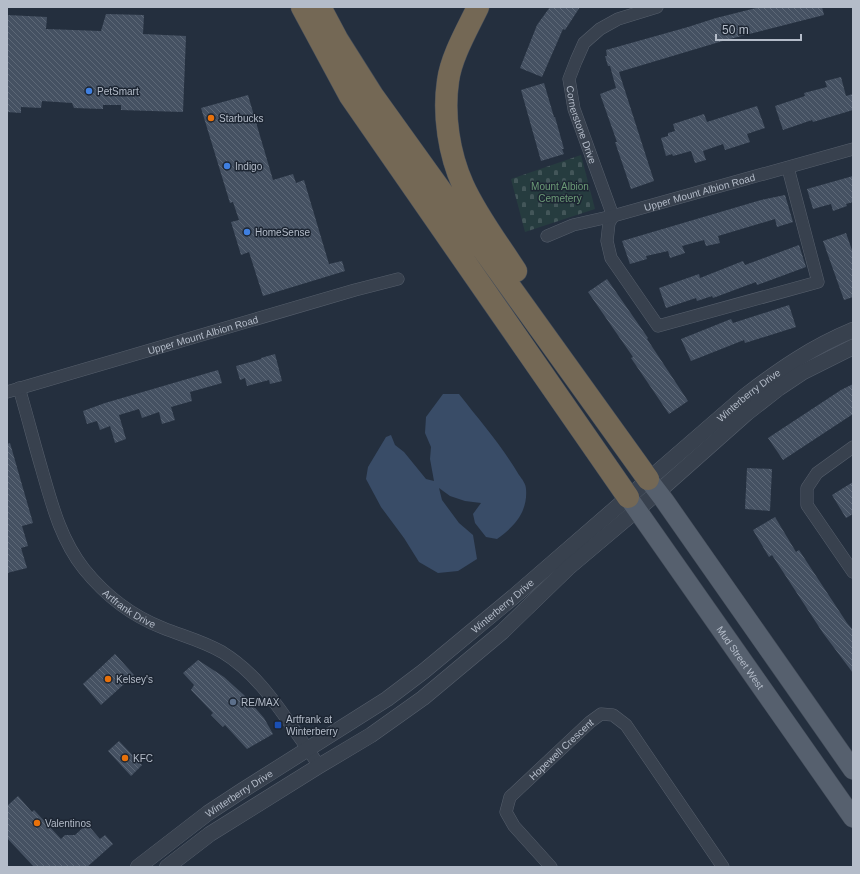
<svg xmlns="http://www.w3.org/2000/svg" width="860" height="874" viewBox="0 0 860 874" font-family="Helvetica,sans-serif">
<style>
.cemetery{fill:url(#cemetery-stones)}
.water{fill:#394c67}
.building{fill:url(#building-back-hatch)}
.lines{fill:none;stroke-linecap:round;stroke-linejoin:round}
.minor-casing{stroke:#565f6c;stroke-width:13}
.tertiary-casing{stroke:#565f6c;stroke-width:16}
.primary-casing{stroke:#414a57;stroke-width:20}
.motorway-casing{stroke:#434c59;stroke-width:23}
.minor{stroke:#38414e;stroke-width:12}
.tertiary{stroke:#38414e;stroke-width:15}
.primary{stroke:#56606e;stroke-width:19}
.motorway{stroke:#746855;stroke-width:22}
.shop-dot{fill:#3f7fe0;stroke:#1d2633;stroke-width:1.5}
.food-dot{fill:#e8710a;stroke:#1d2633;stroke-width:1.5}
.service-dot{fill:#5c6f8a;stroke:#1d2633;stroke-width:1.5}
.transit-dot{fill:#1a4fb4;stroke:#1d2633;stroke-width:1.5}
.labels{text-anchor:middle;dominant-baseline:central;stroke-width:3;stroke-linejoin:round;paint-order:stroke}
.poi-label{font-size:10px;fill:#b4bcc9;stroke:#1d2633;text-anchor:start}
.street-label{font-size:10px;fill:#b4bcc9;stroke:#1d2633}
.park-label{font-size:10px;fill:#6b9a76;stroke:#1d2633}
</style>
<defs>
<pattern id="cemetery-stones" width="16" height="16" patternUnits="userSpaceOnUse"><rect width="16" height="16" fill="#263c3f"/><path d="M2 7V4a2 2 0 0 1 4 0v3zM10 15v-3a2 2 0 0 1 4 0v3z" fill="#435659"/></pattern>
<pattern id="building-back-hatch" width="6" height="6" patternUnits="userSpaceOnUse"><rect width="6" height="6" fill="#455162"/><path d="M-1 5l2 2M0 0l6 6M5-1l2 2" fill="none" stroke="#5d6877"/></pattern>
</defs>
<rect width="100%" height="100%" fill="#242f3e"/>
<path class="cemetery" d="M581,155l14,54 -70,23 -14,-53z"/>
<path class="water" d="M443,394h16c21,27 43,52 60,81 3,4 7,9 7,14 2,23 -12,38 -29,50l-11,-2 -11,-14 -2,-9 8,-11 -16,-2 -15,-5 -11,-8 3,12 17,23 14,12 4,24 -19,12 -20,2 -19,-11 -15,-24 -23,-31 -15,-28 2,-12 18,-30 5,-2 4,10 9,7 22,27 8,2 -4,-22 1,-12 -6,-14 1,-16z"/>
<path class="building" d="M550,7h30l-15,23 -2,-1 -21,48 -22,-9 17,-43z
M760,7h62l2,8 -98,25 -107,32 35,109 -23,8 -16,-47h2l-17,-48 16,-6 -6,-22h-2l-3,-10h2l-1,-6 82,-23 28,-9z
M106,14l38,1 -1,19 43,2 -3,76 -62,-2v-5h-18v4l-29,-1 -2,-5 -30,-2 -1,7 -20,-1v6l-14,-1v-97l40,2 -1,12 55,2z
M841,77l5,19 7,-2v16l-40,12 -1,-2 -29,10 -8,-24 30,-10 -1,-3 23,-6 -2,-6z
M544,83l10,34h1l9,32h-2l2,5 -23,7 -20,-71z
M248,95l25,85 20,-6 3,9 8,-3 25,84 13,-3 3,10 -82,25 -14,-44 -8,3 -10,-33 8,-2 -6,-18 -3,1 -29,-95z
M757,106l8,22 -18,6 3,8 -25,8 -2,-6 -20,7 3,9 -11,3 -4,-12 -18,5 -1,-2 -6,2 -5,-18 7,-2v-3l7,-2 -2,-7 31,-10 3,8z
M853,176v26l-7,2 1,2 -14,5 -2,-7 -18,5 -6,-20z
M785,195l8,27 -16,5 -2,-8 -57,17 2,7 -14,3 -2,-6 -22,6 3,7 -15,5 -2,-7 -22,5 1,3 -17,5 -8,-23 139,-41z
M846,233l7,20v44l-9,3 -21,-59z
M799,245l7,22 -49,18 -1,-3 -43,16 -1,-2 -15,5 -1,-3 -30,10 -7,-20 40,-14 1,4 43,-17 2,4z
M607,279l41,59 -1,1 41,62 -19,13 -38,-56 2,-1 -45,-65z
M789,305l7,22 -51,16 -1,-3 -53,21 -10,-22 50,-20 2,4z
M275,354l7,27 -12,3 -1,-4 -22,6 -2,-8 -5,2 -4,-14 25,-7v-1z
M218,370l4,13 -32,9 2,9 -21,6 4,13 -13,4 -3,-12 -17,6 -3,-9 -20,6 7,24 -11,4 -5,-17 -10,4 -3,-9 -10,3 -4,-13 22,-8z
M853,384v30l-70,46 -15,-22 73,-48z
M10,443l23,80 -11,3 6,20 -7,2 6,20 -20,5v-129z
M747,468l25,1 -2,42 -25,-2z
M853,482v32l-7,4 -14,-23z
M775,517l21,35 3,-2 48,73 6,7v43l-30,-40 -51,-78 -3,2 -16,-27z
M115,654l19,21 -33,30 -18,-21z
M198,660l26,17 20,18 20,23 9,16 -26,15 -22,-24 -2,2 -12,-12 2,-2 -22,-23 3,-5 -11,-12z
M119,741l23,24 -11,11 -23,-25z
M18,796l14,16 2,-2 27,29 4,-4h10l12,-11 13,15 5,-4 8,9 -26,23h-53l-27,-29v-32z"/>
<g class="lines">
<defs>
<g id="minor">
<path id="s1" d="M657,7l-39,12 -18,10 -16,14 -8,18 -7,18 5,30 39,107 -4,7 -2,18 4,17 47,68 160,-44 -30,-114"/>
<path id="s2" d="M547,236l26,-11 40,-9 240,-67"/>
<path id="s3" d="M19,388c8,27 15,55 23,82 10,35 19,70 42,99 21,26 48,47 79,59 20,8 40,13 59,24 31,19 51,47 71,76 9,13 18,25 26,38"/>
<path id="s4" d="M7,392l348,-102 43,-11"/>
<path d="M853,447l-36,26 -10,15v17l46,67"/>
<path id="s5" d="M551,867l-37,-41 -8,-14 4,-15 80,-75 11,-8 12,1 13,10 97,142"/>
</g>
<g id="tertiary">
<path id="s6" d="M138,867l70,-54 35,-23 144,-91 37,-28 88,-73 233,-202c35,-27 67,-49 108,-66"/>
<path d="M167,867l43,-33 109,-68 52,-31 52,-37 79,-66 66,-64 90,-76 89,-79 32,-25 24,-16 50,-25"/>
</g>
<g id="primary">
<path d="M648,479l16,21 189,270"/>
<path id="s7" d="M628,497l225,321"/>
</g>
<path id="motorway" d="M302,7l48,89 278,401
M320,7l17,32 36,57 275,383
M478,7c-10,21 -27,50 -30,74 -5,34 1,73 15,104 14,31 35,58 53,86"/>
</defs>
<use href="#minor" class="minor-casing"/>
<use href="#tertiary" class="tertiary-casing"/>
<use href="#primary" class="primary-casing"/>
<use href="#motorway" class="motorway-casing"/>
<use href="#minor" class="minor"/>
<use href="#tertiary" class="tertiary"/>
<use href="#primary" class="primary"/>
<use href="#motorway" class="motorway"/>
</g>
<g class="shop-dot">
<circle cx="89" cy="91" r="4"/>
<circle cx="227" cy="166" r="4"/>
<circle cx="247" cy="232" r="4"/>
</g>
<g class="food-dot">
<circle cx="211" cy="118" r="4"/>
<circle cx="108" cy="679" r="4"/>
<circle cx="125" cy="758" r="4"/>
<circle cx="37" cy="823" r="4"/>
</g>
<circle class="service-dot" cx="233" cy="702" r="4"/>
<rect class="transit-dot" x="274" y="721" width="8" height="8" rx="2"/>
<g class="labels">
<g class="poi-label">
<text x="97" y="91">PetSmart</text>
<text x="219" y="118">Starbucks</text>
<text x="235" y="166">Indigo</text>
<text x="255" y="232">HomeSense</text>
<text x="116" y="679">Kelsey's</text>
<text x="241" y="702">RE/MAX</text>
<text x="286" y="719">Artfrank at<tspan x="286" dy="12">Winterberry</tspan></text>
<text x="133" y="758">KFC</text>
<text x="45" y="823">Valentinos</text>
</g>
<g class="street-label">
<text stroke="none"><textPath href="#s1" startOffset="169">Cornerstone Drive</textPath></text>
<text stroke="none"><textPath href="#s2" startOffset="159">Upper Mount Albion Road</textPath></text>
<text stroke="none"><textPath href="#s4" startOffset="204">Upper Mount Albion Road</textPath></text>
<text stroke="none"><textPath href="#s6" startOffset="773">Winterberry Drive</textPath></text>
<text stroke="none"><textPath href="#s6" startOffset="449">Winterberry Drive</textPath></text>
<text stroke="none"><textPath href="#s3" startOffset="254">Artfrank Drive</textPath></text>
<text stroke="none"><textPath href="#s7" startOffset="196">Mud Street West</textPath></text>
<text stroke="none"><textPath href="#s5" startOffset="157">Hopewell Crescent</textPath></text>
<text stroke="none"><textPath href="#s6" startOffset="125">Winterberry Drive</textPath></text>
</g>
<g class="park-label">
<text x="560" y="186">Mount Albion<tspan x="560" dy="12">Cemetery</tspan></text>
</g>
</g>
<rect width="860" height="874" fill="none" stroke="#b4bcc9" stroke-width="16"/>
<path d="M716 34v6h85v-6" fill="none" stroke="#b4bcc9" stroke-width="2"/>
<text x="722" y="34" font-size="12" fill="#b4bcc9" stroke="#1d2633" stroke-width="3" paint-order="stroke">50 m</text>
</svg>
